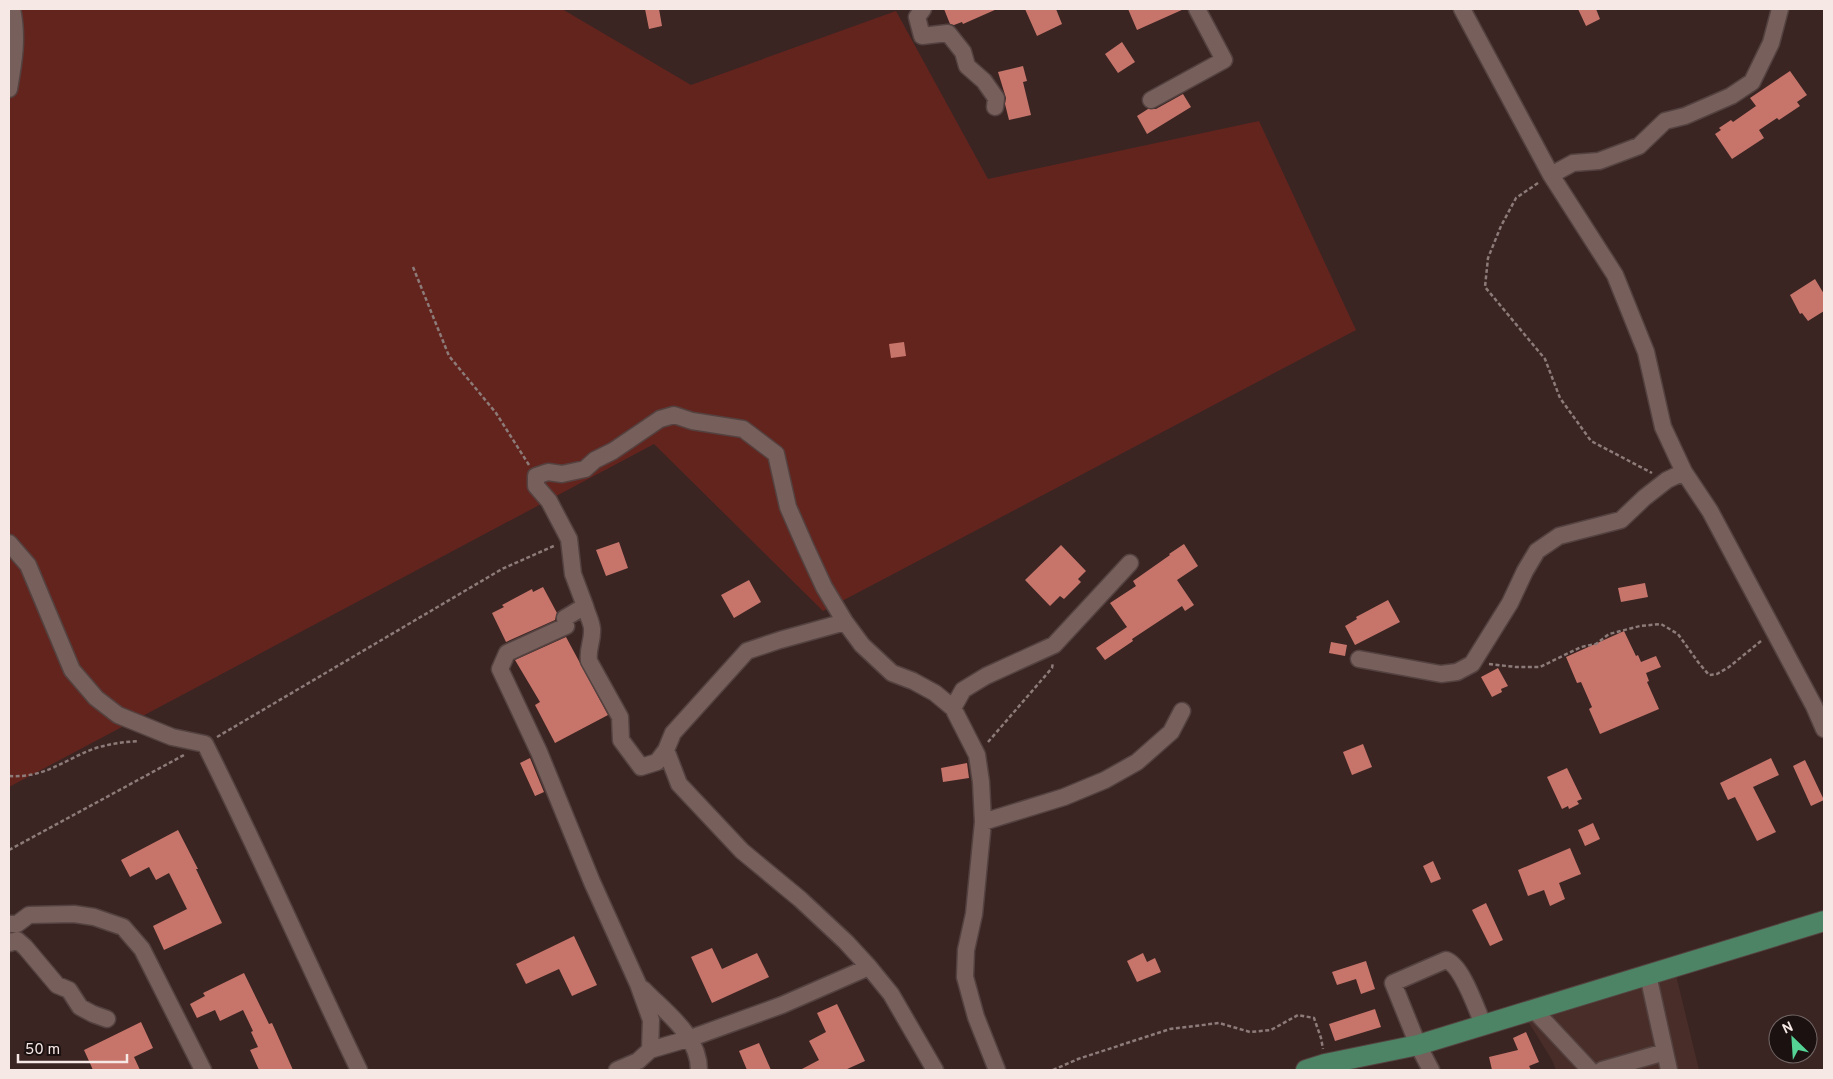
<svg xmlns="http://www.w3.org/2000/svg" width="1833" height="1079" viewBox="0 0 1833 1079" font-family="Overpass,sans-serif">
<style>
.built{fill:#492d29}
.green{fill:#64241e}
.building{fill:#c7756b}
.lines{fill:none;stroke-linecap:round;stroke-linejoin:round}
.minor-casing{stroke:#544240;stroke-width:19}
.major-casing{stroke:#544240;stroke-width:22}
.path{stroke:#8c7b78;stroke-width:2.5;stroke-dasharray:4 2.5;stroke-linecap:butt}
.minor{stroke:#775f5b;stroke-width:16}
.major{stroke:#4c8465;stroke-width:20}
</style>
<rect width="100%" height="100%" fill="#3a2523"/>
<path class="built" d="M1676,975l23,95h-143l-4,-10 -26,-42z"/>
<path class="green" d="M9,9h553l129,76 205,-74 92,168 271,-58 97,209 -533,281 -169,-167 -645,343z"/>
<path class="building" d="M645,9h14l3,17 -13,3z
M944,9h53l-34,15 -1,-2 -8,3 -4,-1z
M1025,9h31l6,15 -25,12z
M1128,9h56l-47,21z
M1578,9h18l4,10 -14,7z
M1122,42l13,20 -17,11 -13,-19z
M1023,66l4,15 -4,1 8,33 -22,5 -4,-16 1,-6 -8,-26z
M1790,71l17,24 -10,7 3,4 -21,14 -2,-2 -18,12 5,8 -32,21 -17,-25 6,-4 -2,-2 12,-8 2,2 23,-16 -6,-8z
M1183,94l8,13 -44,27 -10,-18 11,-7h8z
M1815,279l9,15v17l-16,10 -6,-8 -2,1 -10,-19z
M904,342l2,14 -15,2 -2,-14z
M619,542l9,26 -22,8 -10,-26z
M1184,544l14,22 -21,14 17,25 -9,6 -3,-5 -50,33 1,2 -28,19 -9,-12 31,-21 -17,-24 26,-17 -3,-5 37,-26 -1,-1z
M1061,545l25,26 -8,8 3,3 -17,17 -4,-3 -10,10 -25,-26z
M749,580l12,22 -27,16 -13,-23z
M1645,583l3,14 -27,5 -3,-14z
M543,587l14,26 -2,7 -49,22 -14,-29 12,-6 -2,-2 30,-16 1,3z
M1388,600l12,22 -45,23 -10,-19 12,-7 -1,-2z
M1624,631l12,25 2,-1 3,7 15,-6 5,11 -15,6 3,8 -2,1 12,27 -59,25 -11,-25 3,-2 -11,-25 -4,1 -11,-26z
M566,637l42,78 -53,28 -20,-38 5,-3 -25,-42z
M1331,642l16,3 -2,11 -16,-3z
M1498,668l10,18 -7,3 1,3 -10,5 -11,-20z
M1363,744l9,23 -20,8 -9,-23z
M530,758l14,34 -9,4 -15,-33z
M1771,758l8,17 -26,12 23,45 -19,9 -22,-44 -7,3 -8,-17z
M1805,760l19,40 -13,6 -18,-40z
M967,763l2,15 -26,4 -2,-14z
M1567,768l15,31 -5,2 2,3 -10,5 -1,-3 -6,3 -15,-32z
M1593,823l7,16 -15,7 -7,-16z
M178,830l20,39h-2l26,54 -58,27 -11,-24 34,-17 -18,-36 -13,7 -7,-13 -19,10 -9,-17z
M1570,848l11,26 -22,9 6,16 -15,7 -6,-16 -16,6 -10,-26z
M1433,861l8,18 -10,4 -8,-17z
M1486,903l17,37 -13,6 -18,-36z
M574,936l23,49 -25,11 -13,-27 -33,15 -10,-20z
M712,948l10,21 35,-16 12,24 -57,26 -21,-46z
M1143,953l4,9 8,-4 6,14 -24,10 -10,-21z
M1366,961l9,28 -14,5 -5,-15 -19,6 -5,-13z
M244,973l25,51 3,-1 21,47h-34l-9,-20 8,-3 -7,-15 2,-1 -10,-21 -23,11 -5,-11 -18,8 -7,-14 15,-8 -2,-3z
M837,1004l28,57 -20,9h-45l19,-10 -10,-19 17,-9 -9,-19z
M1375,1009l6,18 -46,14 -6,-17z
M141,1022l12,26 -19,9 6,13h-47l-9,-20z
M1526,1032l13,30 -10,4 2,4h-39l-3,-13 29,-7 -5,-12z
M759,1043l12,27h-24l-8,-19z"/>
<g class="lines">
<defs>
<path id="minor" d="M923,9l-6,8 5,19 26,-3 15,19 4,14 17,15 12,17 -1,9
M1462,9l89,166 64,100 31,77 17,75 21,45 26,39 104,195 10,23
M9,89c5,-28 9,-52 3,-80
M1151,100l73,-40 -27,-51
M1551,175l22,-12 26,-2 40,-15 26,-25 20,-5 46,-20 21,-14 19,-39 9,-34
M9,543l19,22 44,105 24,28 22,17 54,22 33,7c54,108 102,218 154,326
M585,606c2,8 7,17 7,23 1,12 -5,20 -3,32l31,56 1,23 20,27 16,-5 9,-12
M845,622l-65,18 -33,11 -74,82 -7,17 13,34 63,67 58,48 46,43 23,25 22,27 44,76
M1359,659l82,15 16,-2 15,-8 38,-61 15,-32 12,-20 22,-15 62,-16 23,-22 23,-18 17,-8
M983,822l81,-25 41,-17 32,-18 34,-30 11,-21
M9,924h8l12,-9 45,-1 20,3 29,10 19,22 61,121
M9,941l1,2 7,-3 8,7 32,38 12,5 11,17 13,7 14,5
M1648,975l21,95
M643,989c22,23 56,46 56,81
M1533,1009l57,61
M650,1050l41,-12 91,-33 87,-38
M617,1070l21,-9 12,-11 1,-30 -13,-36 -46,-102 -53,-130 -39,-83 7,-16 59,-27 -1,-8 20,-12 -12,-32 -4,-35 -20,-38 -13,-15v-10l12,-4 14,2 23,-5 10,-9 18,-9 47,-32 14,-4 18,6 51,8 33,25 12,53 18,41 18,39 21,35 17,23 30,28 21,8 22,12 18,15
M997,1070l-21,-53 -11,-40 1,-27 8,-36 9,-92 -2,-40 -4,-27 -24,-47 10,-18 23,-14 68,-31 76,-82
M1431,1070l-13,-25 -25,-62 53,-23c16,5 30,48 37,64
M1602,1070l63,-18"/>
<path id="major" d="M1306,1070l19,-6 93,-19 406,-124"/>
</defs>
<use href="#minor" class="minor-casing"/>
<use href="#major" class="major-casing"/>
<path class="path" d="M1538,183l-22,15 -15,28 -13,32 -3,29 60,72 15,39 31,43 61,32
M413,267l36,89 47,57 33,52
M1489,664l27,3h24l41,-20 15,-3 13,-10 31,-8 21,-2 17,10 20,28 11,13 8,-1 12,-7 32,-26
M217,737l285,-168 54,-24
M988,742l64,-74 1,-6
M9,776c36,2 53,-15 84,-27 15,-5 30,-7 46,-8
M9,850l175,-95
M1053,1070l25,-11 92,-30 49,-6 31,9 21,-2 27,-15 16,3 7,20 2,11"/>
<use href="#minor" class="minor"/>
<use href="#major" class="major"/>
</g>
<rect width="1833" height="1079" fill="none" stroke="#f6e8e5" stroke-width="20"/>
<g transform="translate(1793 1039) rotate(335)"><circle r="24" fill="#1b1110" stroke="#736765"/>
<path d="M0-4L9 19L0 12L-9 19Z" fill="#54d395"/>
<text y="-8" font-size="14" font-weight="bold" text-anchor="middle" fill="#f6e8e5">N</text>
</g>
<path d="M18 1054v8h109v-8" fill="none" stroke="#f6e8e5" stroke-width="2.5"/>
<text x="25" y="1054" font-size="15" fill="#f6e8e5" stroke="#1b1110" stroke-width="4" paint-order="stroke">50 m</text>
</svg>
